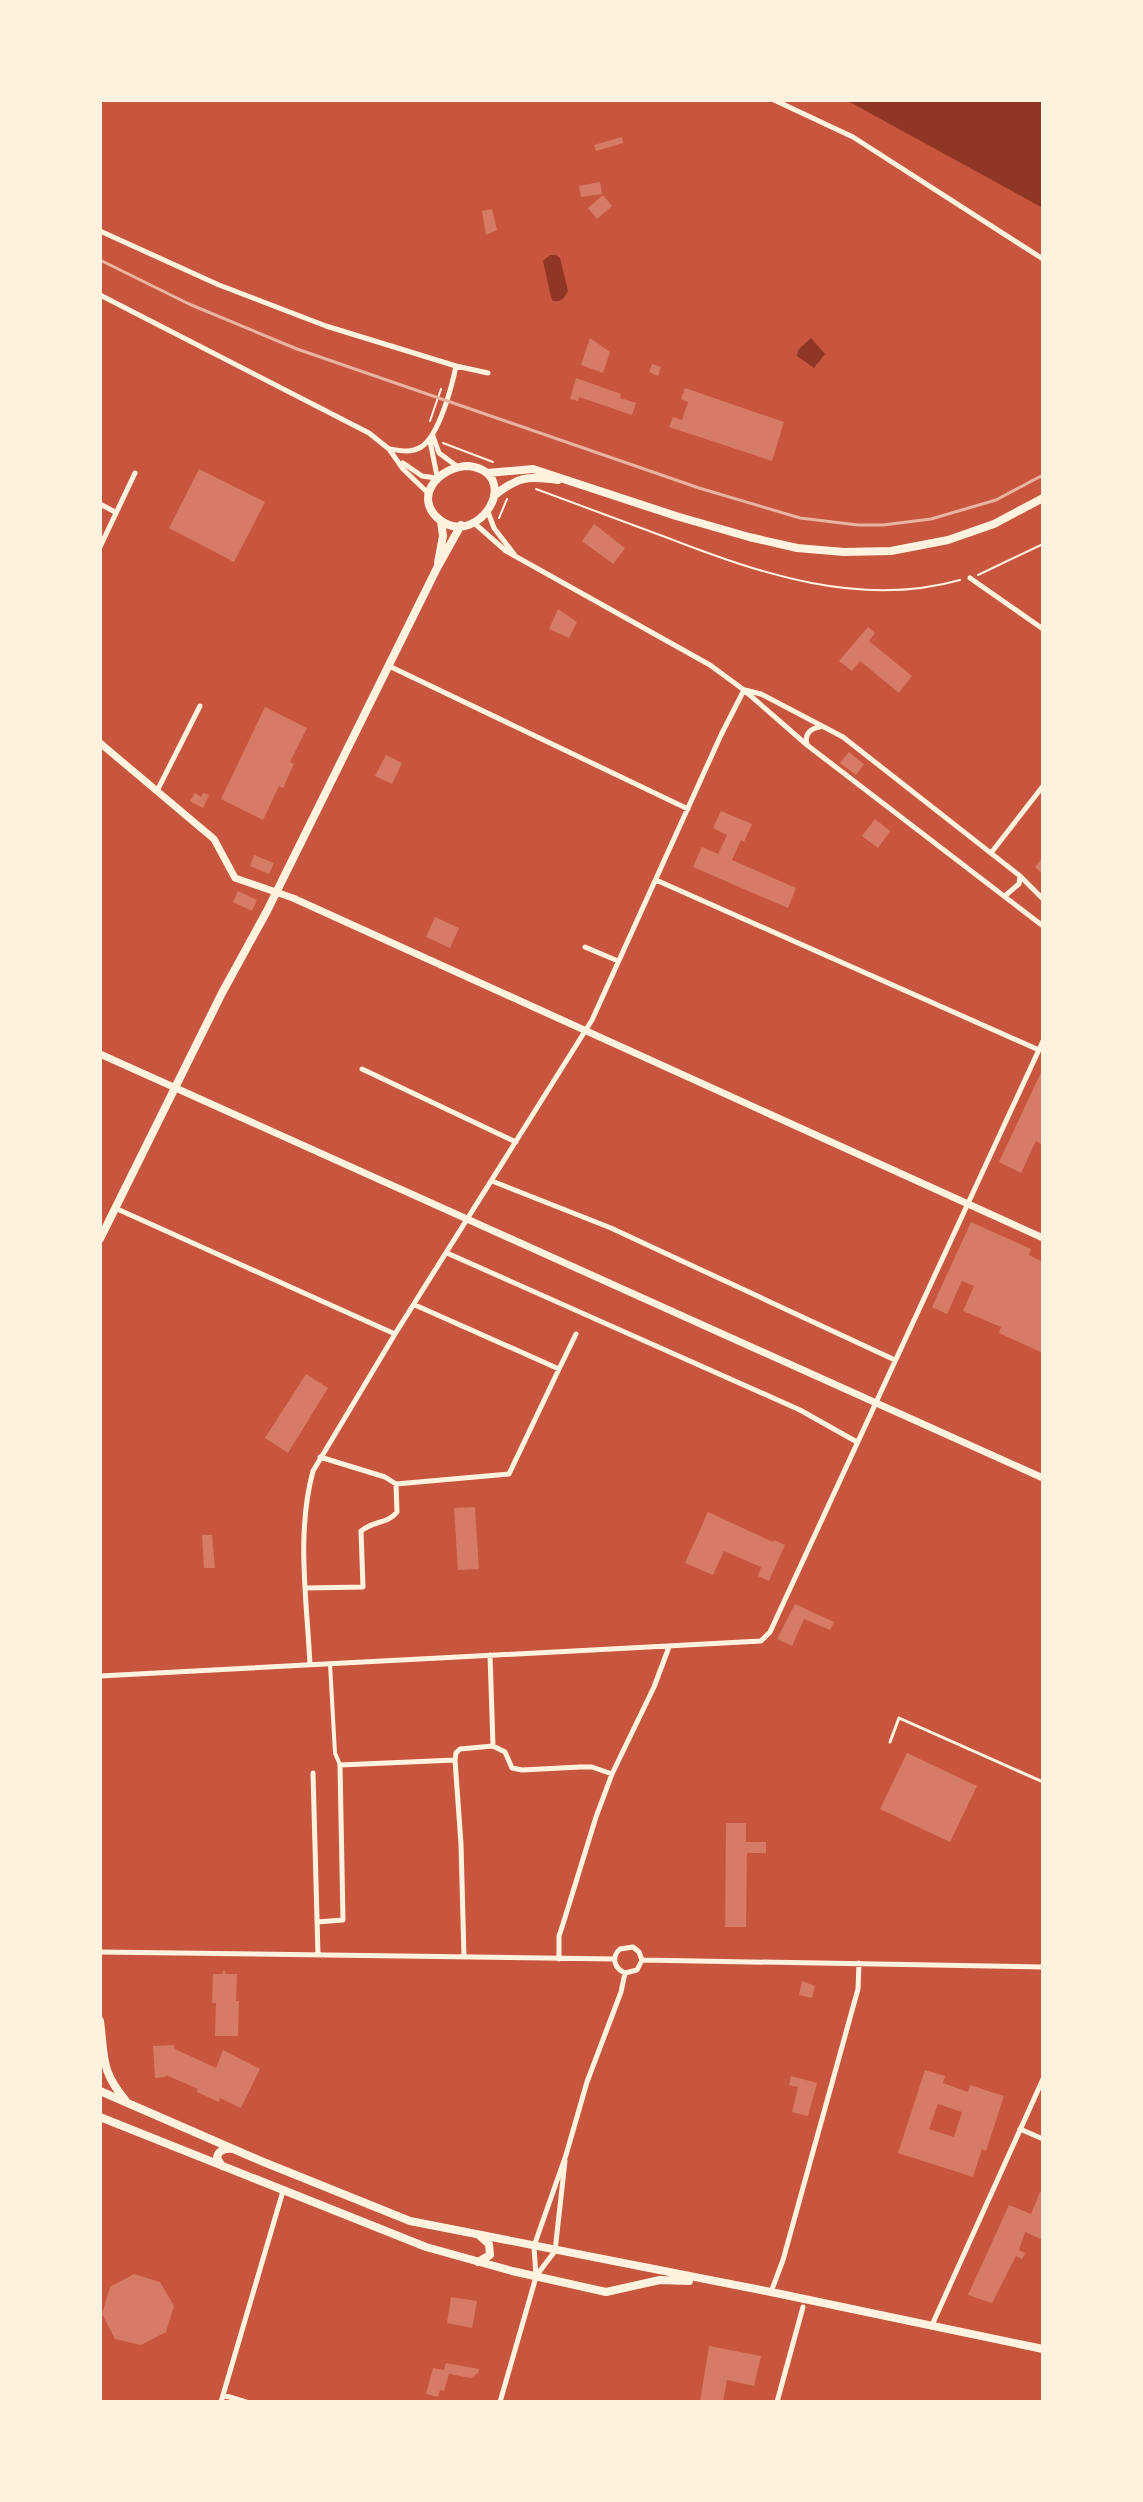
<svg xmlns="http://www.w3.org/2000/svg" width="1143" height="2502" viewBox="0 0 1143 2502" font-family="Quicksand,sans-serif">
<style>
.water{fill:#8f3625}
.building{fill:#d67c66;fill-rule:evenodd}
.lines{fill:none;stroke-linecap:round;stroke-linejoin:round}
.path{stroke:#fff3e0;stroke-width:2}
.service{stroke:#fff3e0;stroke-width:3}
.pedestrian{stroke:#fff3e0;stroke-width:4}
.minor{stroke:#fff3e0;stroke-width:5}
.tertiary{stroke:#fff3e0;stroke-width:7}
.secondary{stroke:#fff3e0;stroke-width:8}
.rail{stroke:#e9b49f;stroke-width:3}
</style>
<rect width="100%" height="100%" fill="#c8553d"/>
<path class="water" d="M846,100h197v108z
M550,255h6l4,3 8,33c-4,7 -6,11 -15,10l-2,-4 -8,-36z
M811,338l14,16 -11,14 -17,-12 1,-6z"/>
<path class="building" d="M622,137l1,6 -27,8 -2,-6z
M600,182l2,12 -21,3 -2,-11z
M603,195l9,11 -15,13 -9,-11z
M492,209l5,21 -11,5 -4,-24z
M590,338l20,14 -7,21 -22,-8z
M652,364l9,3 -3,9 -9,-4z
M576,378l45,16 -1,4 16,5 -4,12 -53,-18 -1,4 -8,-2z
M685,388l99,34 -12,39 -103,-34 4,-10 9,3 6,-18 -7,-3z
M199,469l66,33 -31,60 -65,-34z
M594,524l31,24 -12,16 -31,-23z
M558,609l19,13 -8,16 -20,-9z
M868,627l7,6 -6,8 43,35 -13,17 -39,-32 -8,10 -13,-10z
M265,707l42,21 -17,34 4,2 -11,24 -4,-2 -16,34 -42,-21z
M849,752l15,12 -8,11 -16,-12z
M386,755l16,8 -10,21 -17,-8z
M195,793l6,4 2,-4 6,2 -6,13 -13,-7z
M721,811l31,13 -8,18 -3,-2 -9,20 64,28 -8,20 -95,-41 9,-20 16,7 9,-19 -14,-7z
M875,819l15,12 -12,17 -16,-12z
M254,855l20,8 -5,11 -19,-8z
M1043,857v17l-8,-7z
M238,891l19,9 -5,11 -19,-9z
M435,917l24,11 -9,20 -24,-11z
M1043,1068v77l-7,-4 -15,32 -22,-11z
M971,1222l60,27 -2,6 14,7v91l-44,-20 2,-6 -38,-16 11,-25 -12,-5 -15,33 -15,-7z
M306,1374l22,14 -40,65 -23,-15z
M475,1507l4,62 -21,1 -4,-62z
M708,1512l65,30 1,-2 11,5 -16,36 -11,-5 3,-9 -37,-16 -11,24 -28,-12z
M202,1535h10l3,33h-11z
M795,1604l39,18 -4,8 -26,-11 -12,27 -15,-7z
M907,1753l70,33 -27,56 -70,-33z
M726,1823h20v19h20v11h-19l-1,74h-21z
M224,1969l2,5h11l-1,27h3l-1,35h-23l1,-33h-4l1,-29h9z
M802,1981l13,5 -3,12 -13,-3z
M174,2045l1,4 41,19 7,-18 37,19 -19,39 -21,-10 -1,4 -22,-10 1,-3 -32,-14 -1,2 -10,1 -2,-32z
M925,2070l20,6 -2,7 25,9 2,-7 34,11 -18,55 -4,-2 -9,28 -75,-24zM938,2104l24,8 -8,25 -25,-8z
M791,2076l26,7 -9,33 -16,-4 6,-25 -9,-2z
M1040,2192l3,1v47l-18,-8 -6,18 6,3 -1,3 -2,3 -6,-3 -24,47 -24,-8 41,-90 22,9z
M134,2274l26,8 14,24 -8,26 -25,13 -26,-6 -13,-25 8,-27z
M451,2297l26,4 -5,27 -25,-5z
M709,2346l52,10 -7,30 -27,-6 -4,22h-23z
M446,2363l33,6 -1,4 -7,5 -22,-4 -5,17 -4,-1 -2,7 -12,-3 7,-26 11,2z"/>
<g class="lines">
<path class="path" d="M430,421l11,-32
M443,443l50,19
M536,489c44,16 88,33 132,49 93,36 193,70 292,42
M499,518l8,-19
M978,575l65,-31"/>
<path class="service" d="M890,1742l9,-24 144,64"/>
<path class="pedestrian" d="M330,1664l5,89 5,12"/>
<path class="minor" d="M774,100l79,37 190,122
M100,231l119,54 107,41 130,40 32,7
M100,295l269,138 20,16 14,20 25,24
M433,436l6,17 19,14
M430,441l7,35
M390,449c11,2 21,4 31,-2 18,-11 31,-61 35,-81
M403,463l19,13 14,2
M100,504l15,8
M488,512l6,16 20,26
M473,522l33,29 204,114 34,25 63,55 236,181
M100,547l35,-74
M970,578l73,51
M389,666l299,143
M745,690l16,4 82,43 177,139 23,23
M807,744c-3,-10 4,-16 13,-17
M157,791l43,-85
M991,853l52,-67
M656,880l383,170
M1006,895l13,-11 1,-8
M585,947l33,14
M362,1069l154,73
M492,1181l119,47 284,132
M115,1208l280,126
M447,1253l353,157 57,32
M415,1305l144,64 17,-35
M396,1484l113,-10 50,-105
M306,1588l57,-1 -2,-56c11,-10 27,-7 36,-19l-1,-28 -11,-7 -65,-20
M490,1655l3,91 12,6 7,16 10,2 58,-3h12l20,7
M310,1665c-3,-64 -14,-131 3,-194l82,-137 197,-314 129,-285 23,-45
M100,1676l661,-35 9,-9 273,-591
M455,1760l6,84 3,113
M313,1773l5,182
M317,1922l26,-2 -3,-155 115,-5 1,-7 4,-4 33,-3
M100,1952l514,7
M559,1959v-23l4,-12 33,-107 16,-43 42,-87 15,-40
M642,1960l401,7
M625,1973c-11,-5 -14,-16 -5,-24l13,-2 6,5 3,8
M625,1973l12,-3 5,-10
M1020,2129l23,10
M536,2276l19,-25 10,-90
M771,2292l12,-32 75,-271 1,-26
M932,2325l111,-246
M223,2395l23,7
M221,2402l62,-211
M500,2402l36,-125 -2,-31 32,-91 21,-73 34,-90 4,-19
M777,2402l26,-95"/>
<path class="tertiary" d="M100,743l114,96 21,39 58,20 750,340
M100,1054l943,424"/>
<path class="secondary" d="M469,466c55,8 10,83 -29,54 -28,-22 -2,-54 29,-54z
M487,473l46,-4 143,47 73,21 48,11 47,4 47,-1 57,-11 46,-16 49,-26
M494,496c24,-20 34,-20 64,-16
M438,563l5,-27 -2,-15
M100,1239l122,-246 45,-82 170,-343 24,-43
M100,2021c5,37 0,49 26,80
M100,2091l161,70 149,60 361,71 272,57
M100,2117l326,130 86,24 94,21 54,-12 29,1
M222,2166l-5,-8c1,-8 8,-10 16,-9
M478,2262l12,-7 -1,-11 -9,-8"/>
<path class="rail" d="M100,260l89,44 108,45 402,139 101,30 58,7h25l48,-6 65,-19 47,-25"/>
</g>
<rect width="1143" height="2502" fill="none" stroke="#fff3e0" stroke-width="204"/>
</svg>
